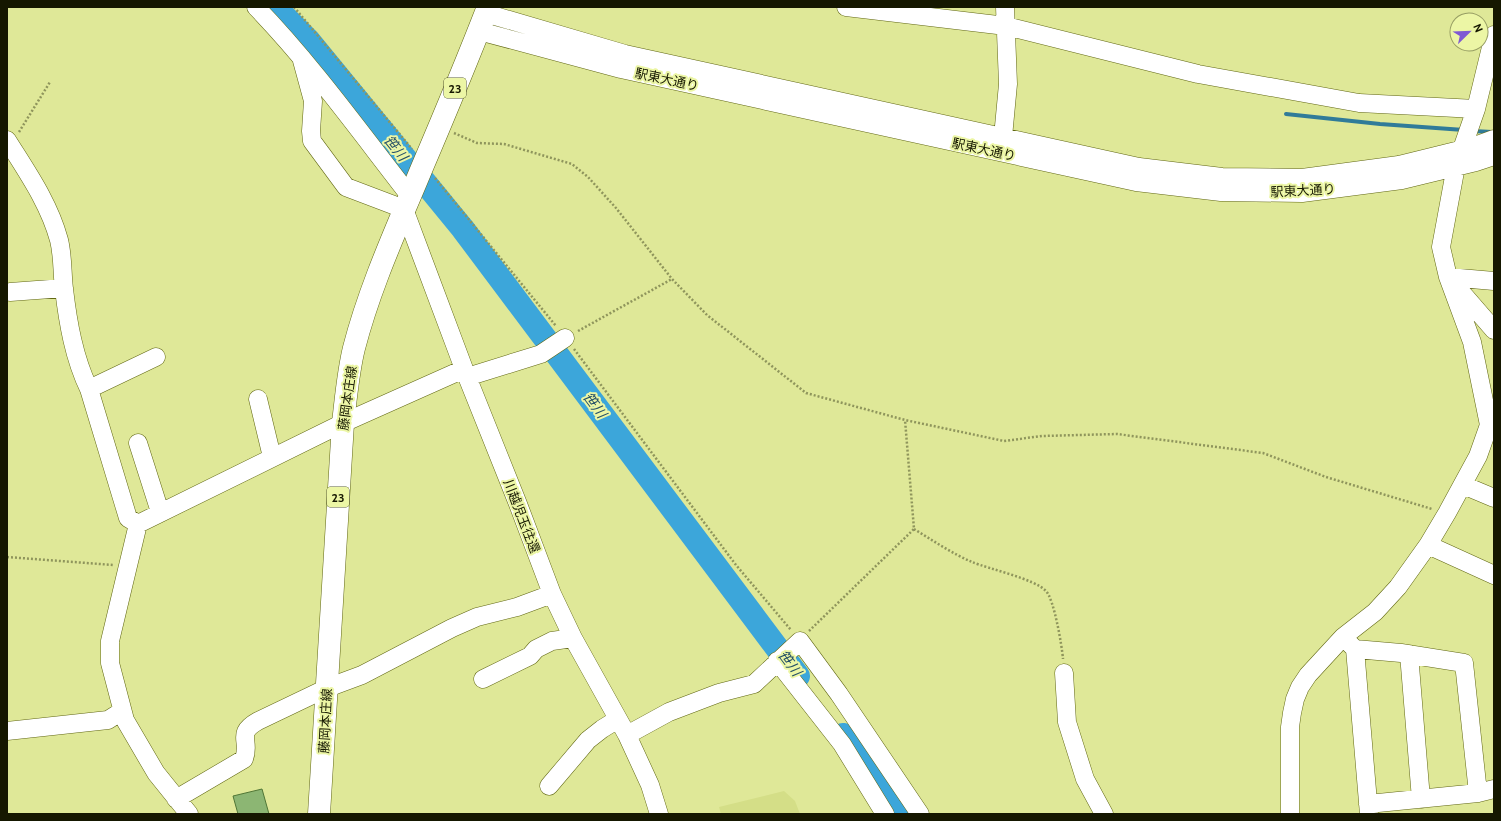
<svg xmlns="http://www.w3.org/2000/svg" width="1501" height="821" viewBox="0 0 1501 821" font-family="Cabin,'Noto Sans JP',sans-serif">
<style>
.built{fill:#d4de87}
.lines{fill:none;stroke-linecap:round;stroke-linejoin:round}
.stream{stroke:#307b99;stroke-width:4}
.river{stroke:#3ca6da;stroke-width:24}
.building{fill:#8cb673;stroke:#507636}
.minor-casing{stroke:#616713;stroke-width:19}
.major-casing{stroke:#616713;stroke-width:23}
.path{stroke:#8f955c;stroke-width:2.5;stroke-dasharray:2 2;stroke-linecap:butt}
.minor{stroke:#fff;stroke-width:18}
.major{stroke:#fff;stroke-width:22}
.labels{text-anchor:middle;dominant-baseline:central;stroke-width:4;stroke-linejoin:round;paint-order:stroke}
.shield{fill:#ecf6a5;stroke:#565a32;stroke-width:1}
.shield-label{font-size:12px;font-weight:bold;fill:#151700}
.street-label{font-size:13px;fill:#151700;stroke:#ecf6a5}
.water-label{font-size:14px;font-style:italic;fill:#265167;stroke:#ecf6a5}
</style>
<rect width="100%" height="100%" fill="#dfe898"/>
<path class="built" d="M784,791l11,10 5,13h-79l-2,-7z"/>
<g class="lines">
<path class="stream" d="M1286,114l94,10 84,6
M1473,131l19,1"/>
<path class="river" d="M275,7l34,34 154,188 335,447
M843,735l43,57 14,22"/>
</g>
<path class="building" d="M262,789l7,25h-31l-5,-18z"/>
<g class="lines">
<defs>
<path id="minor" d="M256,7c56,58 104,125 154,189
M846,7l160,19 192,48 161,29 117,6
M485,13l140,41 514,113 83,10 80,1 97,-13 73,-18 22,-8
M479,31l142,38 515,113 85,10 81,1 100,-13 74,-18 18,-6
M301,57l12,44 -2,30 1,10 34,46 58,22 60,160 54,135 34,90 21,44 54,97 23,50 9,29
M1003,137l5,-53 -3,-77
M7,140c20,32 42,63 52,100 4,16 3,32 5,49 4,34 10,69 25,100l39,129 10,6
M1448,277l46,4
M1455,285l39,45
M10,292l54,-4
M467,377l74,-23 24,-16
M89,389l67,-32
M258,399l14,58
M138,443l22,69
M1463,485l31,13
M138,524l205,-101 121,-54
M138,524l-28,117v22l15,57 31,53 33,41
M1428,545l66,30
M1343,637l12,12 46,4 63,10 14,130
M1355,649l14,165
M1409,654l12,145
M777,661l65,83 43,70
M1064,673l3,49 18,57 19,35
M483,679l47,-23 6,-7 16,-8 21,-3
M7,731l101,-11 14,-9
M627,735l42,-23 50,-19 35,-9 46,-43 39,53 81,120
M549,786l39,-46 14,-11 16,-10
M176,799l68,-40c7,-19 -9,-25 14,-38l69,-33 35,-13 90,-47 25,-11 40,-10 35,-13
M1368,804l110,-11 16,-4
M1290,814v-87l2,-14 3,-14 5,-12 8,-12 35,-38 32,-25 23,-25 30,-42 19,-32 31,-57 11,-31 -17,-83 -24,-65 -7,-30 15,-81 20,-57 18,-74"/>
<path id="major" d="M319,814l24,-391c3,-25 5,-51 11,-75 16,-62 43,-120 67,-178 23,-54 46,-109 67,-163"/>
</defs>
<use href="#minor" class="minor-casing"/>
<use href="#major" class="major-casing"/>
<path class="path" d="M294,7l118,142
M19,132l31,-50
M454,133l23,10 27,1 68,20 16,13 28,31 56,71 35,36 99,78 99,27 99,21 38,-5 75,-2 146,19 63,24 106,32
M435,178l121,148
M578,331l94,-52
M574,349l162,216 55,65
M914,529c18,11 39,25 58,33 17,7 63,17 74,29 8,8 16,55 17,68
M7,557l106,8
M809,631l105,-102 -9,-109"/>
<use href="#minor" class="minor"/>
<use href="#major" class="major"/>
</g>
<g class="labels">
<g class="shield">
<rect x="444" y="78" width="22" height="20" rx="3"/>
<rect x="327" y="487" width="22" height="20" rx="3"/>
</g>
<g class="shield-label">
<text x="455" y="88">23</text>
<text x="338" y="497">23</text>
</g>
<g class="street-label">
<text transform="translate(667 79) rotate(12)">駅東大通り</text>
<text transform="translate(984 149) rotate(12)">駅東大通り</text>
<text transform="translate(1303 190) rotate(-3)">駅東大通り</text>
<text transform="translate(347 398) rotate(-82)">藤岡本庄線</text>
<text transform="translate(522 516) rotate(69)">川越児玉往還</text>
<text transform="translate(325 721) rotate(-87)">藤岡本庄線</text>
</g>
<g class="water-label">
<text transform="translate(396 148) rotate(51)">笹川</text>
<text transform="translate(595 405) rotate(53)">笹川</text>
<text transform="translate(790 663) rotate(53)">笹川</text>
</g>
</g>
<rect width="1501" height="821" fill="none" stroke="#151700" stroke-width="16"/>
<g transform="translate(1469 32) rotate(67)"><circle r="19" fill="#ecf6a5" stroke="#969d63"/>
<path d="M0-3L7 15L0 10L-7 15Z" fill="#7f59d3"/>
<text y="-6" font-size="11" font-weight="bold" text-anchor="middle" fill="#151700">N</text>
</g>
</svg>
